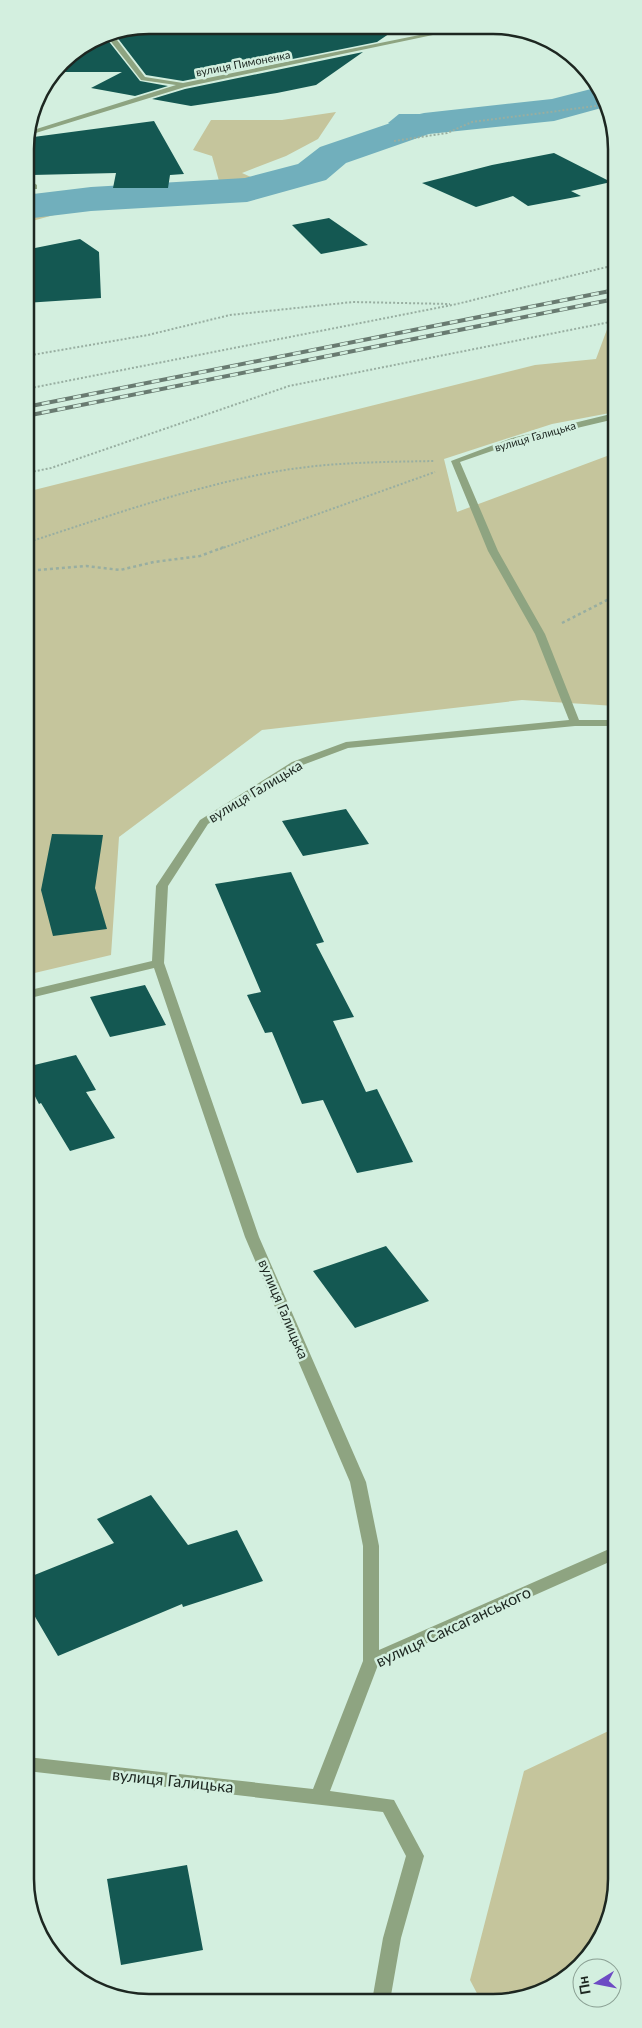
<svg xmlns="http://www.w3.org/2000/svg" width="642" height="2028" viewBox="0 0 642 2028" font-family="Lato,sans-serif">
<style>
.green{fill:#c5c59c}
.water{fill:#71afbc}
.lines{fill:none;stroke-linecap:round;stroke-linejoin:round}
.river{fill:#71afbc;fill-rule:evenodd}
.building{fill:#145852}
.path-far1{stroke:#98aea1;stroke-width:2;stroke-dasharray:2 2;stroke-linecap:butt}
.path{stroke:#98aea1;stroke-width:2.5;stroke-dasharray:3 3;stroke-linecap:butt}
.minor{fill:#8ea481;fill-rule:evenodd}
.rail-casing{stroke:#697b71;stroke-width:4}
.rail{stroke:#d3efdf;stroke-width:2.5;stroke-dasharray:8;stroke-linecap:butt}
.labels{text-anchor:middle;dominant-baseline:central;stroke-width:5;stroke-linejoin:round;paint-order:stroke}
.far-street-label{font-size:11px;fill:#1d2721;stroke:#d3efdf}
.street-label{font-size:14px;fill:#1d2721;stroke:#d3efdf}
.near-street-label{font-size:16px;fill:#1d2721;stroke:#d3efdf}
.rim{fill:none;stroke:#1d2721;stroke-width:2.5}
</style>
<rect width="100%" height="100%" fill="#d3efdf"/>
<path class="green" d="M336,112l-18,27 -32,17 -44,17 11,5 57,-13 -2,14 -76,17 -13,-15 -7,-25 -19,-6 18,-30h71z
M25,188l11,6 66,-3 -8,13 -69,19z
M615,323v89l-63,12 -108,35 13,53 158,-59v253l-93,-6 -260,30 -143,107 -8,118 -85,20v-483l509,-127 61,-6 13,-35z
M617,1727v160l-9,39 -22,35 -31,25 -38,15h-36l-11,-21 54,-209z"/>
<path class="water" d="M399,114h44l8,12 -40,8 -23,-11z"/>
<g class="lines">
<path class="river" d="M595,88l10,19 -51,14 -125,13 -83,29 -20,17 -79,22 -156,9 -66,8v-24l66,-8 154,-9 53,-14 22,-17 91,-31 13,-3 128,-14z"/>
</g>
<path class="building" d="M149,25h72l178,2 -22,15 -194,39 -37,-6 -33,-43z
M103,34l37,47 28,5 -33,10 -44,-8 31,-16h-68l7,-11z
M363,52l-47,33 -39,8 -86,13 -39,-7 33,-10z
M154,121l30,53 -14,1 -2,13h-55l3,-15 -84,2 -7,-28 1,-9z
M554,153l57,29 -40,9 10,5 -53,10 -15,-10 -37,11 -54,-24 70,-18z
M329,218l39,27 -47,9 -29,-29z
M80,239l19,13 2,46 -76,5v-53z
M346,809l23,35 -66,12 -21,-35z
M52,834l51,1 -8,53 12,41 -54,7 -12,-46z
M291,872l33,70 -8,2 38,73 -21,4 33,71 11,-3 36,73 -56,11 -34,-73 -21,4 -30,-72 -7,1 -18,-38 14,-3 -46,-108z
M145,985l21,40 -56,12 -20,-40z
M76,1055l20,35 -10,2 29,46 -45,13 -29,-48 -2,1 -13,-25v-12z
M386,1246l43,55 -74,27 -42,-57z
M151,1495l37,50 49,-15 26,51 -80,26 -1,-3 -124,52 -31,-53v-25l87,-35 -17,-24z
M187,1865l16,85 -82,15 -14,-86z"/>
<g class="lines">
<path class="path-far1" d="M394,141l53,-8 25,-11 132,-17
M26,356l122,-21 82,-20 123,-13 97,2
M26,389l431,-85 158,-39
M26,473l25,-5 238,-82 326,-65
M26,543c83,-27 167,-57 253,-72 52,-9 104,-9 156,-10
M220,549l215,-77"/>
<path class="path" d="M26,571l60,-5 34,4 34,-8 46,-6 24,-9
M562,623l53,-27"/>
<path class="minor" d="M459,27h12l-286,60 -159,49 1,-4 149,-47 -35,-5 -36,-46 6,-2 34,45 38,6z
M25,177l12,8v4h-6l-6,-6z
M615,413v6l-97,23 -58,20 38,89 47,83 34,86h36v6h-40l-227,22 -48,18 -92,58 -40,62 -4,77 95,274 107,245 13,64v104l237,-104v13l-238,106 -48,126 64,9 30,56 -23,82 -11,63h-18l11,-63 23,-82 -23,-44 -356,-41v-14l286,32 50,-128v-115l-13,-64 -105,-245 -91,-269 -128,31v-8l126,-30 4,-75 44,-66 92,-58 54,-20 223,-22 -34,-86 -47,-83 -37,-90 61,-23z"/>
<defs>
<path id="rail" d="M26,407l589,-117
M26,416l589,-117"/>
</defs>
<use href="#rail" class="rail-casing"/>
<use href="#rail" class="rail"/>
</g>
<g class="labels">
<g class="far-street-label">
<text transform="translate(243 63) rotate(-11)">вулиця Пимоненка</text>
<text transform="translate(535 436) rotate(-16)">вулиця Галицька</text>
</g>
<g class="street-label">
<text transform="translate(255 791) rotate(-31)">вулиця Галицька</text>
<text transform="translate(284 1309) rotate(67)">вулиця Галицька</text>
</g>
<g class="near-street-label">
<text transform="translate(453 1626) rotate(-25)">вулиця Саксаганського</text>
<text transform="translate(173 1780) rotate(6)">вулиця Галицька</text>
</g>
</g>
<path d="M0 0H642V2028H0ZM149 34H493A115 115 0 0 1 608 149V1879A115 115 0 0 1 493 1994H149A115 115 0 0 1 34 1879V149A115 115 0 0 1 149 34Z" fill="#d3efdf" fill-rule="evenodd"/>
<path class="rim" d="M149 34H493A115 115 0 0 1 608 149V1879A115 115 0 0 1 493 1994H149A115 115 0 0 1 34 1879V149A115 115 0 0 1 149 34Z"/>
<g transform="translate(597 1983) rotate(260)"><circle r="24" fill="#d3efdf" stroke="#8a9f93"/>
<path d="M0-4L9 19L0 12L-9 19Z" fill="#6d4bc4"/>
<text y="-8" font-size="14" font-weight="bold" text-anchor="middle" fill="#1d2721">Пн</text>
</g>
</svg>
